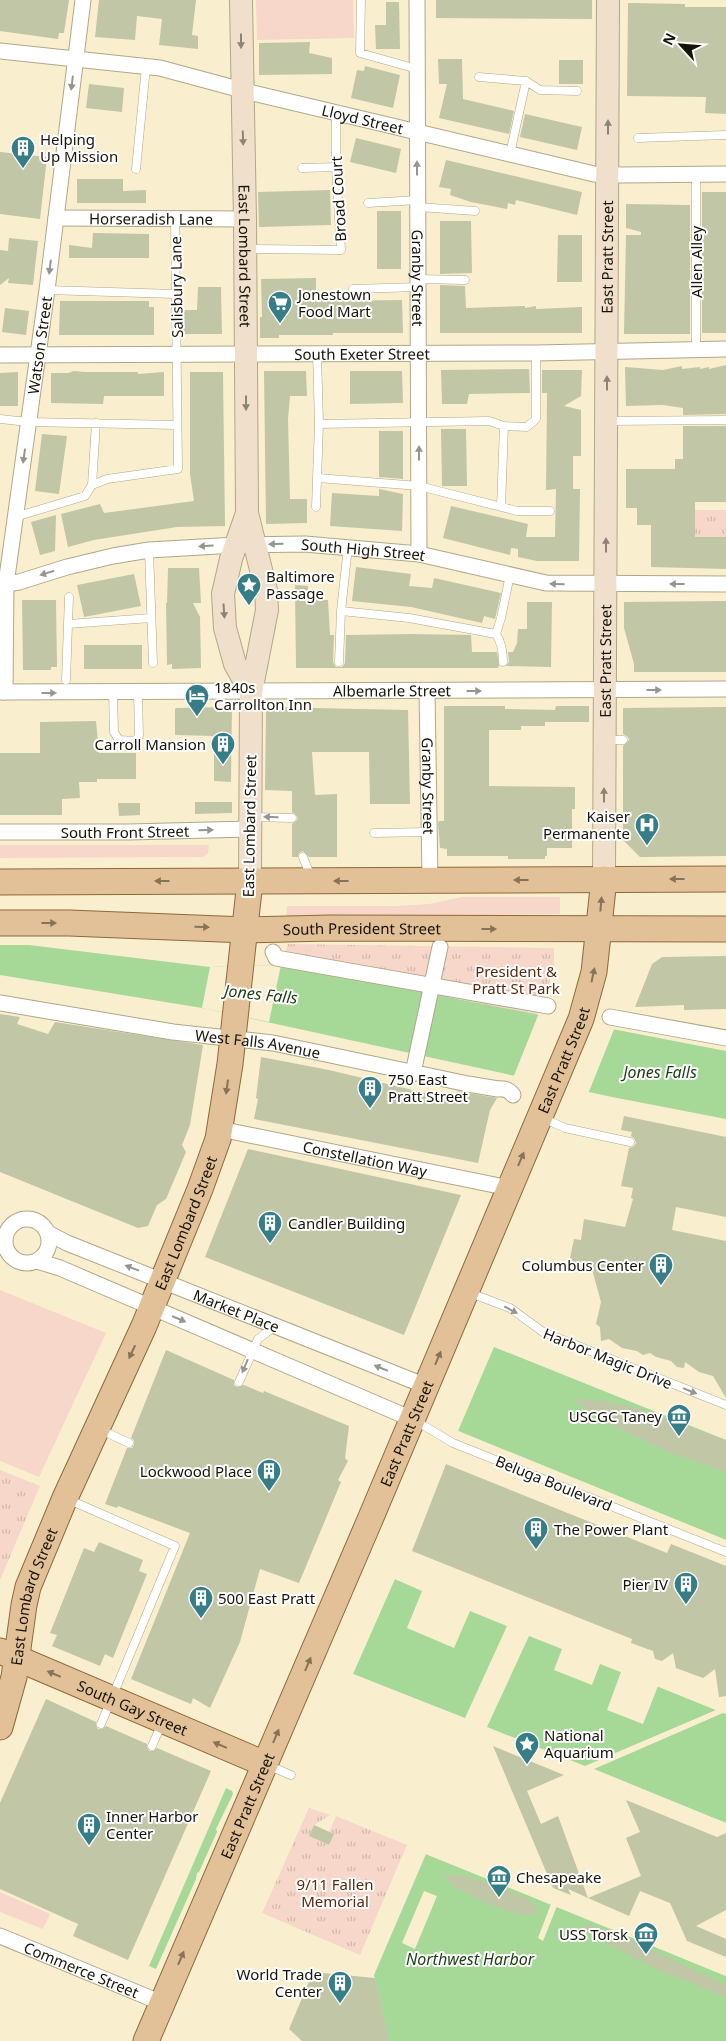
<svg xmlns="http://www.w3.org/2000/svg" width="726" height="2041" viewBox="0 0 726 2041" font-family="'Noto Sans',sans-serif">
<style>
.green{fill:#f6d7c9}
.park{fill:url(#park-tufts)}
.water{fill:#a6d997}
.pier{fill:#f9efcf;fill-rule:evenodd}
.building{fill:#c0c6a6}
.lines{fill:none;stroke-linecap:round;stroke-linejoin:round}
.lane-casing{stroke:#b0a788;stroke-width:9}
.street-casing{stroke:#b0a788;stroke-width:17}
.secondary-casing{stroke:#b0a788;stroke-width:24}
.primary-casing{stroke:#8e6939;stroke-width:27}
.lane{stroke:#fff;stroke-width:8}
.street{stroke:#fff;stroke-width:15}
.secondary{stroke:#f0e0cb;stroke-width:22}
.primary{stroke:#e2c198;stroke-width:25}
.oneway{fill:#8e8473}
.oneway2{fill:#979590}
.oneway3{fill:#877357}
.labels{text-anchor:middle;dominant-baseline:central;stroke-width:4;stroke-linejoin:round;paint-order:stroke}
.street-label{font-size:15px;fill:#171308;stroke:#fff}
.poi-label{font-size:15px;fill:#171308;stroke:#fff;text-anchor:start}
.park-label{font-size:15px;fill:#59290d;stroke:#fff}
.water-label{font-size:16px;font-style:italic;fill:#1c3d11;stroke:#fff}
</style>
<defs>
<pattern id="park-tufts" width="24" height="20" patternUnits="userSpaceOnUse" patternTransform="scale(1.25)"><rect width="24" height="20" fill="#f6d7c9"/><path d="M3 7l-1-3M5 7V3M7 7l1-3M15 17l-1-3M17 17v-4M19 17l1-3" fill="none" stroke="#d2b8ab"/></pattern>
</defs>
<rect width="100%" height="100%" fill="#f9efcf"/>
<path class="green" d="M256,0h97l1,38 -97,2z
M0,845h209l-1,8 -5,4 -203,1z
M462,897h98v17l-274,4 1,-12h110l32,-2z
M0,1290l106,43 -67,144 -39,-16z
M0,1892l50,22 -7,15 -43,-17z"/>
<path class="park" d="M695,510h31v27h-31z
M288,944l266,4v21l-17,47 -256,-51z
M0,1470l40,16 -40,94z
M309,1808l21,7 -16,10 -5,11 20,9 5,-11 -5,-2 7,-16 71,29 -47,110 -98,-42z"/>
<path class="water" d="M0,945h29l181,22 71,-2 445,86v68l-114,-22 -410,-89 -202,-33z
M494,1347l232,93v100l-268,-109z
M395,1579l134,56 197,79v109l-373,-149z
M226,1788l6,3 1,3 -17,35 1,3 -18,40 -2,1 -1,6 -40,90 -7,-3z
M426,1854l300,122v65h-342l4,-3 -14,-63z"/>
<path class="pier" d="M281,965l-12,57 -67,-14 8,-41z
M539,1013l76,14 -27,67 -75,-16z
M458,1431l268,109v3l-269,-110z
M396,1577l134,56 196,78v3l-3,-1 -129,56 132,54v2l-374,-149 1,-2 112,44 42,-92 -37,-15 -16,37 -47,-20 15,-37 -27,-12zM529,1636l33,13 -8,21 38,15 8,-21 21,8 -14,38 36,14 15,-38 58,24 -131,56 -98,-39z
M429,1853l297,120v3l-169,-70 -14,35 -5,-3 13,-34 -123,-49z
M424,1891l13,5 -22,53 -13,-6z"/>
<path class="building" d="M0,0h69l-5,33h-5l-1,6 -58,-8z
M99,0h97l-4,35 6,1v13l-39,-4 3,-26 -25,-3 -2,24 -40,-3z
M436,0h156v19l-156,-1z
M386,2h13l1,47h-24l-1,-24h11z
M628,3l57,1v3h41v107l-21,-1 1,-16 -79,-1z
M310,42l-1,11 23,5v16l-73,1v-32z
M438,59h24l1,40 51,12 -5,23 -70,-16 8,-34h-8z
M559,60h24v24h-24z
M365,66l35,9 -7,33 -42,-10 6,-28 7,1z
M89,84l35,4 -2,24 -36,-4z
M525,114l57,13 -5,23 -57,-13z
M356,138l45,11 -5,24 -46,-11z
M0,152l47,5 -7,62 -40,-5z
M446,160l136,32 -5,23 -61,-15 -1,5 -7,-2 -1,6 -36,-7 -21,-7 1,-6 -12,-2z
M77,179h46v12l23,-1v13h-69z
M330,190l1,35 -72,2 -1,-35z
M702,192h24v141h-24z
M626,204l64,1v129h-66l2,-99h15v-3l-15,-4z
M377,211h24v58h-24z
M440,221h31l1,52 -32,1z
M93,233l56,1v24h-80v-13l23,3z
M558,235h24v47h-25z
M9,238l29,3 -5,44 -25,-2 1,-5 -9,7v-35l8,1z
M316,278v15h18l-1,8 69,-1 1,33h-70v2h-54v3h-19v-21h2l-1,-38z
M440,285l25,1 1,22 59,-2v2l11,-2v3l46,-2v26h-142z
M198,287h23l1,47h-40v-24h15z
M60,301h89v6h5v28h-95z
M5,308l24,3 -3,24 -24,-3z
M726,365v49l-43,1v-7l-20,-3 -37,1 -1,-39 38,3 19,-4v3l18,-2v2l9,-2v2z
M529,369l1,24 -61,1 -2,10h-25l-1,-34z
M542,370h40l-1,26 -17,10 17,4v46h-8v33h7l-1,72h-42l-19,-4v-8l-7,-1 -1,7 -67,-17 8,-32 77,18 -2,13h29l1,-48 -10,1 1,-97h-5z
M74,371l11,1h53v2l26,-2v24h-60l-1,8 -52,-1v-30h17z
M264,371h42l1,25h-17l-2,23 2,80h17v24l-41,1z
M350,371h52l1,32 -53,1z
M18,372v34h-18v-33z
M190,372h33l2,154 -48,1 -83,13 -26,7 -7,-33 39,-10 4,9 90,-12 -4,-27z
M683,426h43v76h-31v35h31v32l-75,-2v-42h-14v-17h-11v-39h49v-10h8z
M441,429h25l1,57h-25z
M379,431h24v48l-24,-2z
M42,434l25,2 -8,58 -24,-3z
M379,489l24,5 -1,37 -72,-5 2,-33 47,3z
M56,515l-1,36 -15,4 -9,-33z
M356,567l55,7 -2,12 23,2 2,-10 67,15 -6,26 -11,-3 -2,7 -71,-16 -59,-6z
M168,568h31l2,35h-8l7,14 1,51 -29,1v-5l-5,1 -1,-62h1z
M134,574l7,32 -57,11 -7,-32z
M295,585l13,1v13l20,1 2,35h4l-1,27 3,5h6l3,-4 1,-28 65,-1 60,1 1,17h25l2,14 -1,2h-202z
M22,600h34l1,67h-6v3h-28z
M726,601v71h-92v-8l-10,-36v-26z
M527,602h25l-1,65 -45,-1 3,-4 -1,-10h5l4,-9 1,-14h9z
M84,645h58v24h-58z
M444,706h61v3l50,1 1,-4h33v16h-44v4h-24v4h-32v56l86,1v22h-3v39h-25v8h-2v3h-37v-3h-61v-7l-7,-1 -2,-25 1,-2h5z
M232,707l-1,75 -17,-1v-45l-39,-1v-26l1,-1z
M266,707l142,3 2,94h-40l-1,-52h-57l3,43 22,-1v63h-28l-6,-6 -4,2 -1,4h-6v-33l4,-3 2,-3 -3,-4 -3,-2v-21l-27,-1z
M726,707v149l-86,1 -17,-17v-94l6,-6 -1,-3 -5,-3v-26z
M96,721l3,32h37v26h-39v3h-18l1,16 -18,1v16h-62v-62h40v-31z
M195,802h37v11l-37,1z
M118,803h22v12l-21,1z
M726,956v53l-42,1v-5l-49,2 17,-43 10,-7z
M0,1014l20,3 -3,7 31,10 7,-12 148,23 -13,80 -8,20 4,7 -20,47 -9,6 -9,21 -10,2 -138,-56z
M261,1057l68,13 125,30 3,-9 40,7 -7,12 -12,53 -224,-44 4,-20 -2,-1z
M624,1116l102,21v80l-50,-10 -4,23 54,11v157l-13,-22 -14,-4 -14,-10 -1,6 -7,-1 -6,-6 -15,-4 -6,-4 -7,2 -6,-4 -15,-3 -13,-9 -8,2 -1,-14 -4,-3 5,-22 -9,-33 -23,-6 5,-24 7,1 3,-21 41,8 8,-28 -2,-1 2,-10 -12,-2 8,-38 5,-2 2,-3 -2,-5 -3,-2 1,-4 -11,-2z
M248,1149l213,46 -57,140 -199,-78z
M166,1350l68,30v5l3,2 7,-2 19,8 1,-2 85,35 -4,32 3,3 -10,19 3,2 -42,101 -39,-14 -20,73 -30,66 -17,-10 -2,6 -60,-25 59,-146 -72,-27 -1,2 -12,-4 22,-56h5l2,-3v-5l-3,-2z
M570,1398l40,4 32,8 84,30v32l-57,-20 -37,-17 -28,-14z
M446,1464l221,89 4,-9 55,22v130l-7,1 -4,-28 -12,9 -27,-10 -3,-15 -11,8 -7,-2 -2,-8 -22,-8 1,-4 -220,-88z
M99,1542l44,18 -4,11 8,3 -34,84 -8,-4 -5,12 -48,-20 5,-11 -7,-2 34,-85 10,4z
M46,1699l50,23v3l2,4h4l4,-3 41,18v3l2,4h4l4,-3 54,23 -83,189 -55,-24 5,-12 -78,-35v-86z
M493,1746l71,29 -37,16 14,33 17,-8 30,82 -20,-9 3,6 -18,-7z
M626,1800l91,37 9,-4v77l-30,16 30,13v18l-39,-16 -17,-38 -30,-12 -11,25 -41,-18 53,-22 -15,-38 14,-6z
M314,1825l20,9 -5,11 -20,-9z
M443,1875h17l41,12 28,13 11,13 -17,2 -31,-9 -37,-19z
M587,1924l39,14 96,45 4,2v12l-76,-31 -31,-16 -35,-20z
M313,1972l62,6 14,63h-87l-13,-12z"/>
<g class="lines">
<defs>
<path id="lane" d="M361,0l-1,53 57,16
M479,77l47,4 14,9 37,1
M638,138l88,-3
M510,154l16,-73
M302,168l34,-1
M136,169l10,-102
M368,203l50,-3
M418,207l57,4
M246,249l95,1 -5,-83v-55
M418,279l47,1
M353,289l65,-2
M47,290l128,4
M696,350v-176
M0,419l28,3 149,3
M608,421l118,-1
M319,424l170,-3 15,5 23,1 9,-8v-66
M318,478l101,8 98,25h33
M92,485l4,-62
M316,507l3,-83 -2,-71
M501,507l3,-81
M15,517l70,-21 7,-11 15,-6 71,-10 -3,-250
M149,550l4,113
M341,611l68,7 87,16
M68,624l1,-27
M339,662l2,-51 7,-64
M503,662c0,-10 -1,-19 -7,-28l5,-16 9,-43
M66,680l2,-56 83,-6
M113,693l1,39 5,8 16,1 4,-5 -1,-43
M608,740h15
M251,817l41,1
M374,833l55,-1
M303,857l8,20
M543,1118l22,10 65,14
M470,1293l40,15 33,24 183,73
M239,1382l19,-43 16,-12
M416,1421l37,22 273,109
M101,1430l28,13
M67,1499l108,47 -74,178
M152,1746l10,-23
M267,1765l24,10"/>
<g id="street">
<path id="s1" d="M417,0l2,554"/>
<path id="s2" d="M0,51l160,17 93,25 341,81 28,1 104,-1"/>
<path id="s3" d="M56,218l189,1"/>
<path id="s4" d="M0,355l536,-2 190,-4"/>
<path id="s5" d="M0,585l19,-3 48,-15 46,-11 36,-6 87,-5 69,-1 114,10 127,29 180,1"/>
<path id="s6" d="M427,691l3,189"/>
<path id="s7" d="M0,692l726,-3"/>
<path id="s8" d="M5,692l1,-108 41,-294 36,-290"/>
<path id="s9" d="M0,832h129l121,-3"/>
<path d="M273,952l3,6 272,48"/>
<path id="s10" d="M0,1003l173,29 100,11 195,41 30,5c6,-1 11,1 15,6"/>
<path d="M610,1017l116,21"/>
<path d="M413,1073l27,-126"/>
<path id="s11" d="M220,1129l289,59"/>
<circle cx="27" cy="1241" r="22"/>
<path id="s12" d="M48,1233l19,10 359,143"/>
<path d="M37,1261l23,7 352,151"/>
<path id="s13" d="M0,1936l162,67"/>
</g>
<g id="secondary">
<path id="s14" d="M241,0l4,219 2,294 19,77 1,20 -16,82 -1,189"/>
<path d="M247,513l-16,46 -8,35 2,34 10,36 16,28"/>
<path id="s15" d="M604,879l4,-879"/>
</g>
<g id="primary">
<path d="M0,882l726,-3"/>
<path id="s16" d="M0,923h69l177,7 85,-2 395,1"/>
<path id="s17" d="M0,1651l265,113"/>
<path id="s18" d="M0,1727l14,-50 10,-72 4,-18 37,-89 79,-172 56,-137 18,-50 12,-75 20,-183"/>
<path id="s19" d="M146,2041l223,-519 212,-503 13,-47 10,-93"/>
</g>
</defs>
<use href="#lane" class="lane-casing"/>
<use href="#street" class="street-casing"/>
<use href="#secondary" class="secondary-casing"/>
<use href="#primary" class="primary-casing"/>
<use href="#lane" class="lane"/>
<use href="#street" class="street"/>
<use href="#secondary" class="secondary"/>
<use href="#primary" class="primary"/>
</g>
<defs><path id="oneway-solid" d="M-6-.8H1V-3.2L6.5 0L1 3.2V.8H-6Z" transform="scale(1.25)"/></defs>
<g class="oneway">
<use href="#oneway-solid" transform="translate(241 41) rotate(90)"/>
<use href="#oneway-solid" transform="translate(608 127) rotate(-90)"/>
<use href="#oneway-solid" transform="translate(243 138) rotate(88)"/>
<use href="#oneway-solid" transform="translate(607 383) rotate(-90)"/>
<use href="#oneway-solid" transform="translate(246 403) rotate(90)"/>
<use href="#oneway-solid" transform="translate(606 545) rotate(-90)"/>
<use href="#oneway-solid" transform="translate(224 611) rotate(86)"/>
<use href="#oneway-solid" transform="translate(604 795) rotate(-90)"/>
</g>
<g class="oneway2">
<use href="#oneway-solid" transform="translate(72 83) rotate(97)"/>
<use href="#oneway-solid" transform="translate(417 168) rotate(-90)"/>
<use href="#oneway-solid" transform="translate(50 267) rotate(97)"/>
<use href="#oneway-solid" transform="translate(419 453) rotate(-90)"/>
<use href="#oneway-solid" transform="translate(24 456) rotate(98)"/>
<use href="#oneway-solid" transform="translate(276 544) rotate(179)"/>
<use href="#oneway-solid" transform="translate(206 546) rotate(177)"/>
<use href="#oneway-solid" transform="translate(47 573) rotate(163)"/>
<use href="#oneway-solid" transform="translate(557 584) rotate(-178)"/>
<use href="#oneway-solid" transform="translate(677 584) rotate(-180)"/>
<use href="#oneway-solid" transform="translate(654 690)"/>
<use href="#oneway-solid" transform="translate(474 691)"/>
<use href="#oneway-solid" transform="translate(49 693)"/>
<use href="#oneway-solid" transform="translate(271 817) rotate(-179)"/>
<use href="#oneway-solid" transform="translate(206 830) rotate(-2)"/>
<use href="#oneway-solid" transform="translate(132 1268) rotate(-159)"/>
<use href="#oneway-solid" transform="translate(511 1310) rotate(28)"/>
<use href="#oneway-solid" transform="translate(179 1319) rotate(23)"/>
<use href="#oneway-solid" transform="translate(245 1366) rotate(113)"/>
<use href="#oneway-solid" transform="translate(381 1368) rotate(-158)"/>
<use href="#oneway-solid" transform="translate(690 1391) rotate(22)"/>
</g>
<g class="oneway3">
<use href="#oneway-solid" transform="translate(677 879) rotate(180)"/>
<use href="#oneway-solid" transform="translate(521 880) rotate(180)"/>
<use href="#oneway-solid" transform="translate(162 881) rotate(180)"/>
<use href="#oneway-solid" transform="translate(341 881) rotate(180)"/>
<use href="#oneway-solid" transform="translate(601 904) rotate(-85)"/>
<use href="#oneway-solid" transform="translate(49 923)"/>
<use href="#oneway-solid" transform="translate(202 927) rotate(2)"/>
<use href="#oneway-solid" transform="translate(489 929)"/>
<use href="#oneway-solid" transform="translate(593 975) rotate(-78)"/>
<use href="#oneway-solid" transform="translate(227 1087) rotate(98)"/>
<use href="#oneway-solid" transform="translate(521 1159) rotate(-67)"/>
<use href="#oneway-solid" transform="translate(132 1352) rotate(115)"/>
<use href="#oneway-solid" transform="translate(438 1358) rotate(-67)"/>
<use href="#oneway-solid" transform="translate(308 1664) rotate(-67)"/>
<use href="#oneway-solid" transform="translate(54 1674) rotate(-157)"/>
<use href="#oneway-solid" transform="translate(276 1736) rotate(-67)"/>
<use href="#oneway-solid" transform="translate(220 1745) rotate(-157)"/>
<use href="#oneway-solid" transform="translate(181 1958) rotate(-67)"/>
</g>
<defs>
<symbol id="building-pin" viewBox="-11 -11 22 30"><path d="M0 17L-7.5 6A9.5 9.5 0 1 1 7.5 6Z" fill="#367d87" stroke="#fff"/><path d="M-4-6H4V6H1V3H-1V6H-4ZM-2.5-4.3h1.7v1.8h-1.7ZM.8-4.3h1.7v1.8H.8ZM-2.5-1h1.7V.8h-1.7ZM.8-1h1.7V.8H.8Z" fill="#fff"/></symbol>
<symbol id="supermarket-pin" viewBox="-11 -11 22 30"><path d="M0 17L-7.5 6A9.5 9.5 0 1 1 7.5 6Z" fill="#367d87" stroke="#fff"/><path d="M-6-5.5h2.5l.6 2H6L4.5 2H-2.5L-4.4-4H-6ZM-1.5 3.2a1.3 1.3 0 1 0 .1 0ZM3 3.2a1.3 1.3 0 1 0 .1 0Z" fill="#fff"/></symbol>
<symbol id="sight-pin" viewBox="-11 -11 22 30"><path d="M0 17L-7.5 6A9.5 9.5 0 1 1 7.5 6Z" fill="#367d87" stroke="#fff"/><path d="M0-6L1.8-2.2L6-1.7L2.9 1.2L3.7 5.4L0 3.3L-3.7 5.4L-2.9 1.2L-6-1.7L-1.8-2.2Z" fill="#fff"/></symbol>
<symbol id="hotel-pin" viewBox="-11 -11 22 30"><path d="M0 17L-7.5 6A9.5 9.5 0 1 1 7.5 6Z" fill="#367d87" stroke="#fff"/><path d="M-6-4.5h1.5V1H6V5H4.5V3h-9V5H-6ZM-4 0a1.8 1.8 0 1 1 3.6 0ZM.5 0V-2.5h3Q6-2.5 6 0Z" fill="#fff"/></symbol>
<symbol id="hospital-pin" viewBox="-11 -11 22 30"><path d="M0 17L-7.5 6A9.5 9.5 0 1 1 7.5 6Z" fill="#367d87" stroke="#fff"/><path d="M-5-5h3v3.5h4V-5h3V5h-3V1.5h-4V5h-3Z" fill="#fff"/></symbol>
<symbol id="museum-pin" viewBox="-11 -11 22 30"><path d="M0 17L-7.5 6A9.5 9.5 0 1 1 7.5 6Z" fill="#367d87" stroke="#fff"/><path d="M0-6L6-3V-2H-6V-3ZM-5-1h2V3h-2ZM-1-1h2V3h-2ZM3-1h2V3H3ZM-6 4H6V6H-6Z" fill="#fff"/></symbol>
</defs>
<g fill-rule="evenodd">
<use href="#building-pin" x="9" y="134" width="28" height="38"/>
<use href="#supermarket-pin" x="266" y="289" width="28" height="38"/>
<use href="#sight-pin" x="235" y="571" width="28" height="38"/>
<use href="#hotel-pin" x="183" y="682" width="28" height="38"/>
<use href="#building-pin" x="209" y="730" width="28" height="38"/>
<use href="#hospital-pin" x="633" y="811" width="28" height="38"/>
<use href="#building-pin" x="356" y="1074" width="28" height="38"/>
<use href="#building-pin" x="256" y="1209" width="28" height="38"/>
<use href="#building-pin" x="647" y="1251" width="28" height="38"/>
<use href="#museum-pin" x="665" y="1402" width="28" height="38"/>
<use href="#building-pin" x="255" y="1457" width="28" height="38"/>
<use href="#building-pin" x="522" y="1515" width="28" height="38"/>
<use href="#building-pin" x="672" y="1570" width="28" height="38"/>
<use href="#building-pin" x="187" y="1584" width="28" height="38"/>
<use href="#sight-pin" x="513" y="1730" width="28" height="38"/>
<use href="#building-pin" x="75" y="1811" width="28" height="38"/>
<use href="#museum-pin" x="485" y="1863" width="28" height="38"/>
<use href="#museum-pin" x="632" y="1920" width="28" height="38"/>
<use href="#building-pin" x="326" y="1969" width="28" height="38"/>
</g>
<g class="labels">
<g class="street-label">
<text stroke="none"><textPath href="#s2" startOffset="370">Lloyd Street</textPath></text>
<text transform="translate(338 199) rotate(-93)">Broad Court</text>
<text stroke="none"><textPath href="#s3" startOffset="95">Horseradish Lane</textPath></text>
<text stroke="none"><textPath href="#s15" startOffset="622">East Pratt Street</textPath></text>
<text stroke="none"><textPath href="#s14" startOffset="256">East Lombard Street</textPath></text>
<text transform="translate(696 262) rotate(-90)">Allen Alley</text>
<text stroke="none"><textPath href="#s1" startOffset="278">Granby Street</textPath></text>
<text transform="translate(176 287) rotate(-91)">Salisbury Lane</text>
<text stroke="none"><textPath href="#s8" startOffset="349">Watson Street</textPath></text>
<text stroke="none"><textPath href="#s4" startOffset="362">South Exeter Street</textPath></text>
<text stroke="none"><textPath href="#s5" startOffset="368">South High Street</textPath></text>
<text stroke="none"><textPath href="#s15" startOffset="218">East Pratt Street</textPath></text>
<text stroke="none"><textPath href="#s7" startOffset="392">Albemarle Street</textPath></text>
<text stroke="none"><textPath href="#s6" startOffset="95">Granby Street</textPath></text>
<text transform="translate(249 826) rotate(-89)">East Lombard Street</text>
<text stroke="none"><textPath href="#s9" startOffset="125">South Front Street</textPath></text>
<text stroke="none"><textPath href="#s16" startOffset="362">South President Street</textPath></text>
<text stroke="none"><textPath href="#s10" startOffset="261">West Falls Avenue</textPath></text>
<text stroke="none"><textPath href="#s19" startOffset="1066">East Pratt Street</textPath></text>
<text stroke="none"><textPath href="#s11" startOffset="148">Constellation Way</textPath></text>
<text stroke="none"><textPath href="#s18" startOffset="540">East Lombard Street</textPath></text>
<text stroke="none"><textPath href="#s12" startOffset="204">Market Place</textPath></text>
<text transform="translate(608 1358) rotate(22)">Harbor Magic Drive</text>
<text stroke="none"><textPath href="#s19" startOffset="661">East Pratt Street</textPath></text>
<text transform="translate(554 1483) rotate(22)">Beluga Boulevard</text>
<text stroke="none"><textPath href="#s18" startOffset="135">East Lombard Street</textPath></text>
<text stroke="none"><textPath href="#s17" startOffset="144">South Gay Street</textPath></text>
<text stroke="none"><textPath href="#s19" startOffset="256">East Pratt Street</textPath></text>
<text stroke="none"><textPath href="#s13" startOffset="88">Commerce Street</textPath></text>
</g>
<g class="poi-label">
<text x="40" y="139">Helping<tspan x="40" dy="17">Up Mission</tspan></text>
<text x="298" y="294">Jonestown<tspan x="298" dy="17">Food Mart</tspan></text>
<text x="266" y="576">Baltimore<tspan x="266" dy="17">Passage</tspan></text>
<text x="214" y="687">1840s<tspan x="214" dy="17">Carrollton Inn</tspan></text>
<text x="206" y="744" text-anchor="end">Carroll Mansion</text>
<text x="630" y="816" text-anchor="end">Kaiser<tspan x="630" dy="17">Permanente</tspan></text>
<text x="388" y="1079">750 East<tspan x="388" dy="17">Pratt Street</tspan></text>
<text x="288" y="1223">Candler Building</text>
<text x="644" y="1265" text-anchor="end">Columbus Center</text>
<text x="662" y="1416" text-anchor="end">USCGC Taney</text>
<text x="252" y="1471" text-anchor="end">Lockwood Place</text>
<text x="554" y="1529">The Power Plant</text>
<text x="668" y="1584" text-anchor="end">Pier IV</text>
<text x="218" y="1598">500 East Pratt</text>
<text x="544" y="1735">National<tspan x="544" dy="17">Aquarium</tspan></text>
<text x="106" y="1816">Inner Harbor<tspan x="106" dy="17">Center</tspan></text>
<text x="516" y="1877">Chesapeake</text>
<text x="628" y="1934" text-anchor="end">USS Torsk</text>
<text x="322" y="1974" text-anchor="end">World Trade<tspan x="322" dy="17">Center</tspan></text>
</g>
<g class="park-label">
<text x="516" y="971">President &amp;<tspan x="516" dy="17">Pratt St Park</tspan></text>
<text x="335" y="1884">9/11 Fallen<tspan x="335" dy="17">Memorial</tspan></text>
</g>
<g class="water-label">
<text transform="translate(261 994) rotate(6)">Jones Falls</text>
<text x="660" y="1072">Jones Falls</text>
<text x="470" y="1959">Northwest Harbor</text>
</g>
</g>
<g transform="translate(681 45) rotate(296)" stroke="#ffffff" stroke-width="4" paint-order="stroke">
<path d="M0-4L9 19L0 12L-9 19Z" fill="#171308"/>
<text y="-8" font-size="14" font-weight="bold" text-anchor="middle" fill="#171308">N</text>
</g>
</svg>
